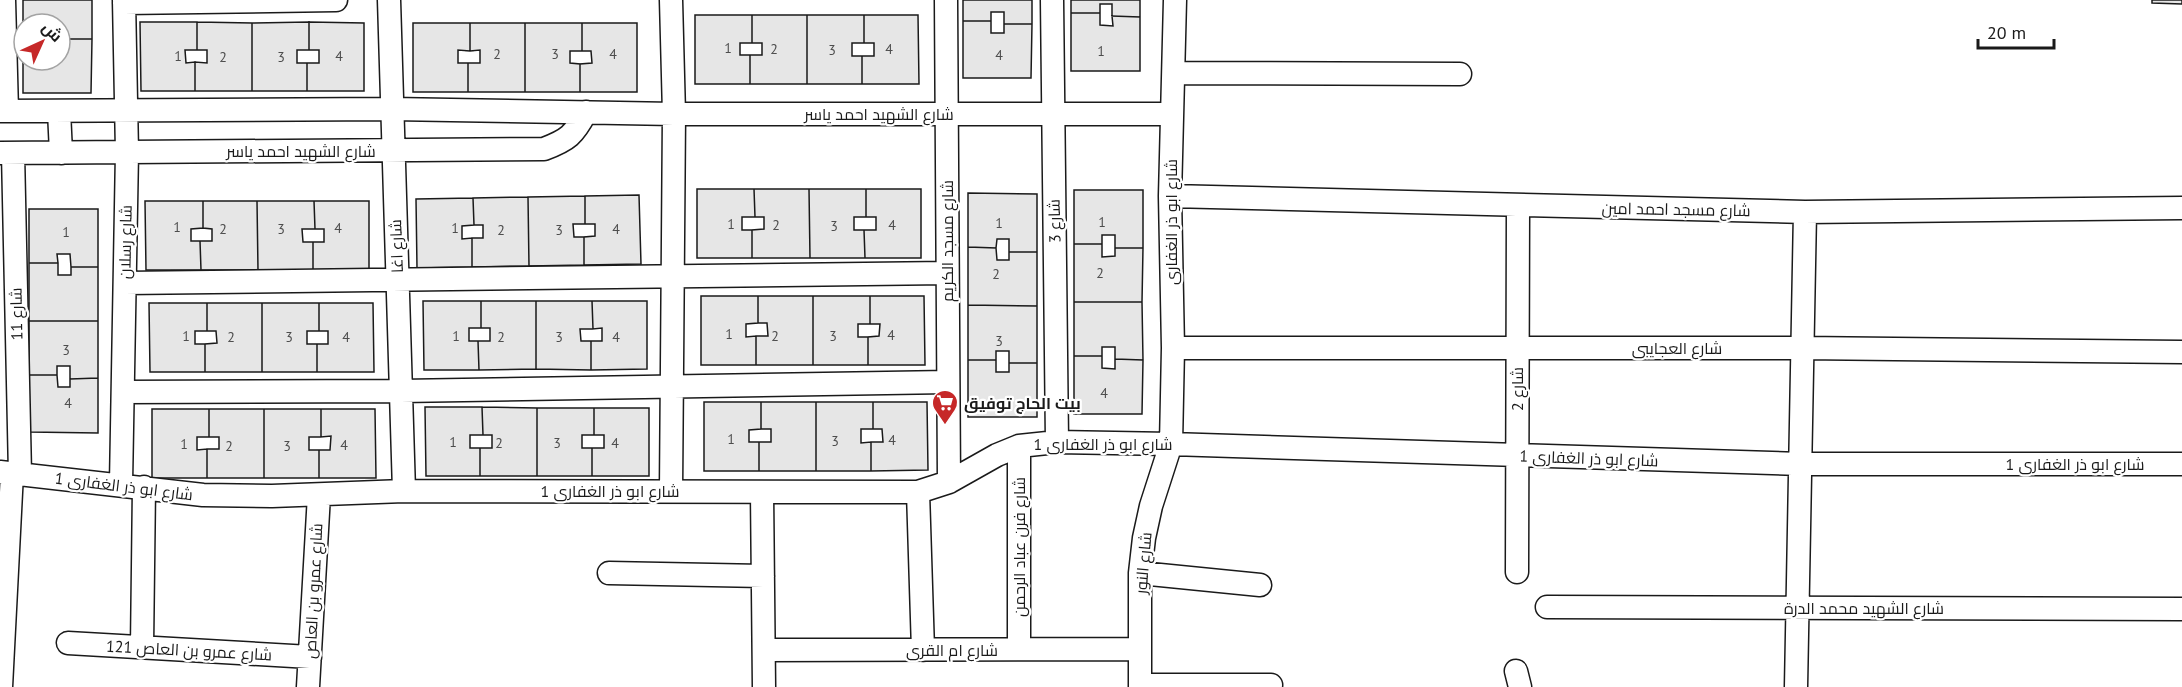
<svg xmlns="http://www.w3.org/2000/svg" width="2182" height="687" viewBox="0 0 2182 687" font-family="'PT Sans',Cairo,sans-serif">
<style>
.building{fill:#e6e6e6;stroke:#1a1a1a;stroke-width:1.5}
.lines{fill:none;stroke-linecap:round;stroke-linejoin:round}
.street-casing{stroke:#1a1a1a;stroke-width:25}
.street{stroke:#fff;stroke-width:22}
.labels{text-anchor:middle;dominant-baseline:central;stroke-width:4.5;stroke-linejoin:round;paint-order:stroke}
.number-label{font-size:14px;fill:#4d4d4d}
.street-label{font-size:16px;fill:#1a1a1a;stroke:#fff}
.poi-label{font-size:16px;font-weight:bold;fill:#1a1a1a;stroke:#fff;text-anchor:start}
</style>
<rect width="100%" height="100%" fill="#fff"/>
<path class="building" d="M23,0h69v39h-28v-13h-4v-2h-36l-1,11z
M963,0h69v24h-28v-12h-13v9h-28z
M1071,0h69v17l-28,-1v-12h-12v9h-29z
M2152,0h30v4l-30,-1z
M1071,13h29v12l13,1 -1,-10 28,1v54h-69z
M695,15h57v28h-12v12h10v29h-55z
M752,15h55v69h-57v-29h12v-12h-10z
M807,15h57v28h-12v13h10v28h-55z
M864,15h54l1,69h-57v-28h12v-13h-10z
M963,21h28v12h13v-9h28l-1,54h-68z
M140,22h57v28h-12l1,13 9,-1v29h-54z
M197,22l55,1v68h-57v-29l12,1v-13h-10z
M309,22l55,1v68h-57v-28h12v-13h-10z
M309,22v28h-12v13h10v28h-55v-68z
M413,23h57v28l-12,-1v13h10v29h-55z
M470,23h55v69h-57v-29h12v-13l-10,1z
M525,23h57v28h-12v12l10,1v28h-55z
M582,23h55v69h-57v-28l12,-1 -1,-12h-9z
M23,35l1,25h36v-12h4v-9h28l-1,54h-68z
M697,189h57l1,28h-13v13h10v28h-55z
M754,189h55l1,69h-58v-28l12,-1v-12h-9z
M809,189h57v28h-12v13h10l1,28h-55z
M866,189h55v69h-56l-1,-28h12v-13h-10z
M1074,190h69v58h-28v-13h-13v9h-28z
M968,193l69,1v58h-28v-13h-12l-1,9 -28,-1z
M639,195l2,69 -57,1v-28l11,-1v-12h-10v-28z
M585,196v28h-12l1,13h10v28l-55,1 -1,-69z
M528,197l1,69 -57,1v-29h11v-13h-9l-1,-27z
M473,198l1,27 -12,1v13l10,-1v29l-55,1 -1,-69z
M145,201h58v27l-12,1v12h9l1,29h-55z
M203,201h54l1,69h-57l-1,-29h12v-12l-9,-1z
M257,201h57l1,28h-13l1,13h10v28h-55z
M314,201h55v69h-56v-28h11v-13h-9z
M29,209h69v58h-27l-1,-13h-13l1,9h-29z
M1074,244h28v13l13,-1v-8h28l-1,54h-68z
M968,247l28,1 1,12h12v-8h28v54l-69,-1z
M29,263h29v12h13v-8h27v54h-69z
M701,296h57v27l-12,1v13l10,-1v29h-55z
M758,296h55v69h-57v-29h12l-1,-13h-9z
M813,296h57v28h-12v13h10v28h-55z
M870,296h54l1,69h-57v-28l11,-1 1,-12h-10z
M423,301h58v27h-12v13h9l1,29h-55z
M481,301h55v68l-57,1 -1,-29h12v-13h-9z
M536,301h56l1,28h-13l1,12h10v29l-55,-1z
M592,301h55v68l-56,1v-29h11v-13l-9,1z
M1074,302h68l1,58 -28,-1v-12h-13v9h-28z
M149,303h58v28h-12v13h10v28h-55z
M207,303h55v69h-57v-28l12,-1 -1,-12h-9z
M262,303h57v28h-12v13h10v28h-55z
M319,303h54l1,69h-57v-28h11v-13h-9z
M968,305l69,1v57h-28v-12h-13v9h-28z
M29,321h69v57l-28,1v-13h-13v9h-28z
M1074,356h28v12l13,1v-10l28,1 -1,54h-68z
M968,360h28v12h13v-9h28v54h-69z
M29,375h28l1,12h12v-8l28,-1v55l-69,-1z
M704,402h57v27l-12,1v12h10v29h-55z
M761,402h55v69h-57v-29h12v-13h-10z
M816,402h57v27h-12v14l10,-1v29h-55z
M873,402h54l1,68 -57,1v-29h12l-1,-13h-9z
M425,407h57l1,28h-13v13h10v28h-54z
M482,407l55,1v68h-57v-28h12v-13h-9z
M537,408h57v27h-12v13h10v28h-55z
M594,408h55v68h-57v-28h12v-13h-10z
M152,409h57v28h-12v13l10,-1v29h-55z
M209,409h55v69h-57v-29h12v-12h-10z
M264,409h57v28h-12v13h10v28h-55z
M321,409h54l1,69h-57v-28h11l1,-14 -10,1z"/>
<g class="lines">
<defs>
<path id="street" d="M4,0l3,111
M389,0l15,491
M671,0l3,114 -3,377
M946,0l3,482
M1052,0l5,442
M124,3l212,-3
M1174,73l286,1
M0,111l392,-2 282,5h498
M59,111l2,42
M0,153l544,-4c24,-9 30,-14 42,-37
M13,153l7,321
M1170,196l635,16 377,-4
M125,283l822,-10
M1173,348h629l380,4
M123,392l278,-1 547,-9
M0,472l203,23 69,1 132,-5 514,1 31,-10 48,-27 22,-9 38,-4 114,2 629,20h382
M121,484l6,-332 -3,-152
M762,492l2,195
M918,492l5,158
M1517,572l1,-366
M609,573l154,3
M1140,573l120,12
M1547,607l635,2
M68,643l242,14
M142,647l2,-160
M1019,649v-203
M764,650l376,-1
M1516,671l4,16
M1140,685h131
M1,687l11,-214
M308,687l11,-192
M1140,687v-114l4,-35 7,-32 20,-62 2,-96 -3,-152 5,-196
M1796,687l9,-475"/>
</defs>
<use href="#street" class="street-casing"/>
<use href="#street" class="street"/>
</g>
<defs>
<symbol id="supermarket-pin" viewBox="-11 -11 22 30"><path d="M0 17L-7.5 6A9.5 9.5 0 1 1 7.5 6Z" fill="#c62828" stroke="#fff"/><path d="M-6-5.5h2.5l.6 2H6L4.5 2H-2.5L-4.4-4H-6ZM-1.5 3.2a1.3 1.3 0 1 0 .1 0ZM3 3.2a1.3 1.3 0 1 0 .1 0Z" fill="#fff"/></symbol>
</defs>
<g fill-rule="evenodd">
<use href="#supermarket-pin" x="930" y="388" width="30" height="40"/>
</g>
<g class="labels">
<g class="number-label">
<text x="728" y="48">1</text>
<text x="774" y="49">2</text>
<text x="889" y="49">4</text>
<text x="832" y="50">3</text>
<text x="1101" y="51">1</text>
<text x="497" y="54">2</text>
<text x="555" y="54">3</text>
<text x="613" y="54">4</text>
<text x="999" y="55">4</text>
<text x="178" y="56">1</text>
<text x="339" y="56">4</text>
<text x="223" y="57">2</text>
<text x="281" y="57">3</text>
<text x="1102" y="222">1</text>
<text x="999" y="223">1</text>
<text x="731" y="224">1</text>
<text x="776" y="225">2</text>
<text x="892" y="225">4</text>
<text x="834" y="226">3</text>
<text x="177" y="227">1</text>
<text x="338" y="228">4</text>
<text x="455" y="228">1</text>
<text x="223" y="229">2</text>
<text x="281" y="229">3</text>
<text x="616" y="229">4</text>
<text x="501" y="230">2</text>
<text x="559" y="230">3</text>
<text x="66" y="232">1</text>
<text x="1100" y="273">2</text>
<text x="996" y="274">2</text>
<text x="729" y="334">1</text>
<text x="891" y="335">4</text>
<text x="186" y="336">1</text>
<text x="456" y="336">1</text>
<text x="775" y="336">2</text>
<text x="833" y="336">3</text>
<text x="231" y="337">2</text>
<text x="289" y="337">3</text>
<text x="346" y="337">4</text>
<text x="501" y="337">2</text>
<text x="559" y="337">3</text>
<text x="616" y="337">4</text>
<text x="999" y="341">3</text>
<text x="66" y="350">3</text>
<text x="1104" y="393">4</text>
<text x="68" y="403">4</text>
<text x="731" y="439">1</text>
<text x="892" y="440">4</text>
<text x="835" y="441">3</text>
<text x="453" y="442">1</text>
<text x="499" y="443">2</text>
<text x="557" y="443">3</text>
<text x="615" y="443">4</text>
<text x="184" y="444">1</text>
<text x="344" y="445">4</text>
<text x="229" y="446">2</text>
<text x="287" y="446">3</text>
</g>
<g class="street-label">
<text x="879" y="114">شارع الشهيد احمد ياسر</text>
<text x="301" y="151">شارع الشهيد احمد ياسر</text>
<text transform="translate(1676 209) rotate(1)">شارع مسجد احمد امين</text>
<text transform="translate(1054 221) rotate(-91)">شارع 3</text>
<text transform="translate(1171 222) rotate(-90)">شارع ابو ذر الغفارى</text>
<text transform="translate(947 241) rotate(-90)">شارع مسجد الكريم</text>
<text transform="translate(125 242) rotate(-89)">شارع رسلان</text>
<text transform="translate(396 246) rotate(-92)">شارع اغا</text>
<text transform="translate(16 314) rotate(-91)">شارع 11</text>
<text x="1677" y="348">شارع العجايبى</text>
<text transform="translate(1517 389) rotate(-90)">شارع 2</text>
<text x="1103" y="444">شارع ابو ذر الغفارى 1</text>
<text transform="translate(1589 458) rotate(2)">شارع ابو ذر الغفارى 1</text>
<text x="2075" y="464">شارع ابو ذر الغفارى 1</text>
<text transform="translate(124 486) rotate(7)">شارع ابو ذر الغفارى 1</text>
<text x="610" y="491">شارع ابو ذر الغفارى 1</text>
<text transform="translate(1019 547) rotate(-90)">شارع فرن عباد الرحمن</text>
<text transform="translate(1143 563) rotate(-85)">شارع النور</text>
<text transform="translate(313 591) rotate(-87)">شارع عمرو بن العاص</text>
<text x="1864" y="608">شارع الشهيد محمد الدرة</text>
<text transform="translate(189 650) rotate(3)">شارع عمرو بن العاص 121</text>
<text x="952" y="650">شارع ام القرى</text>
</g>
<g class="poi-label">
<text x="964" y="403">بيت الحاج توفيق</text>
</g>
</g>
<g transform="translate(42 42) rotate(45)"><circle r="28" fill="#ffffff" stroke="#a3a3a3" stroke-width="1.5"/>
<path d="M0-4.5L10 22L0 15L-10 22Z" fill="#c62828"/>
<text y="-9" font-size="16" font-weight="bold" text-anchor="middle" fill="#1a1a1a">ش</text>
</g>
<path d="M1978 39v9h76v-9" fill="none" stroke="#1a1a1a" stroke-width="3"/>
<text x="1987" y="39" font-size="18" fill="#1a1a1a" stroke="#ffffff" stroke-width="4.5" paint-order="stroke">20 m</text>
</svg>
